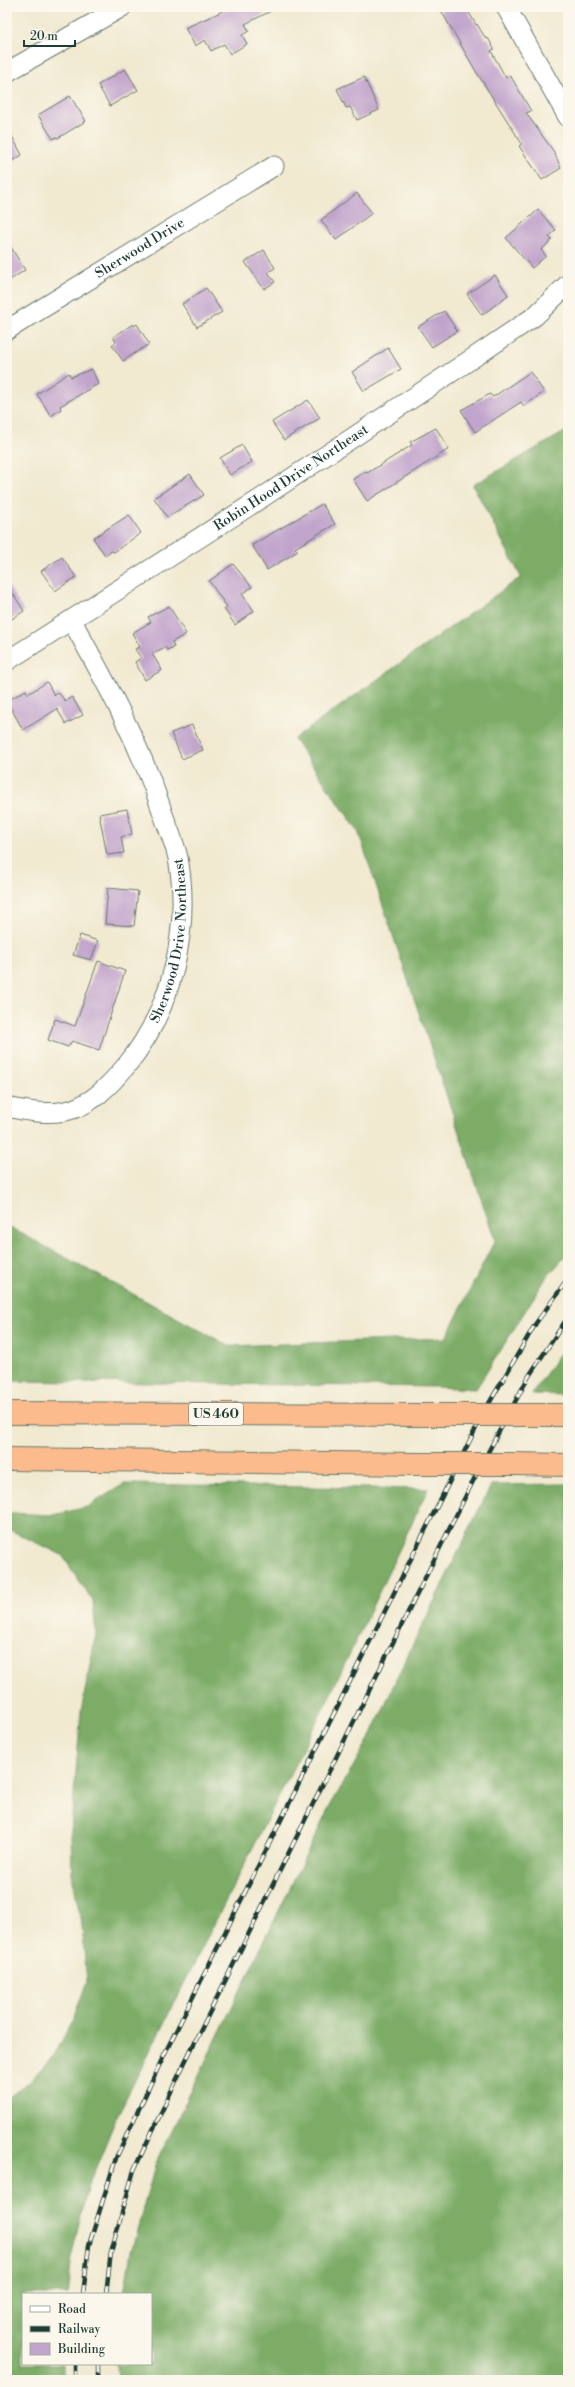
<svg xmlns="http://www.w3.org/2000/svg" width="575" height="2387" viewBox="0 0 575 2387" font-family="'Libre Bodoni',serif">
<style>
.forest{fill:#7cac66;stroke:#4e744d}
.building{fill:#c1a4cc}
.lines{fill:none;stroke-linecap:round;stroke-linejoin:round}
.minor-casing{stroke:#68796b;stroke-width:21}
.highway-casing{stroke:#68796b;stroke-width:24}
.minor{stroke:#fff;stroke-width:19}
.highway{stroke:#fbbb8d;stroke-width:22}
.rail-casing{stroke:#1f3d34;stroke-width:4.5}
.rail{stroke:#fbf7ec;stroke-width:3;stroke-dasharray:9;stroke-linecap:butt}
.highway-bridge-casing{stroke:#68796b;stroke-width:24;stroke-linecap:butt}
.highway-bridge{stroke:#fbbb8d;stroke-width:22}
.labels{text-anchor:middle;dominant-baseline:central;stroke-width:3.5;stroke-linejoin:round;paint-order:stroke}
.shield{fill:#fbf7ec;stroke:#61756b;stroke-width:1}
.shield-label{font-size:13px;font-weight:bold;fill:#1f3d34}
.street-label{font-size:14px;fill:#1f3d34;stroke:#fbf7ec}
</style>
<rect width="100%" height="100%" fill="#fbf7ec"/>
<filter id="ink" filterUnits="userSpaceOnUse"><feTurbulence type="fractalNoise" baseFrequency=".025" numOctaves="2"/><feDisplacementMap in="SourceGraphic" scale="8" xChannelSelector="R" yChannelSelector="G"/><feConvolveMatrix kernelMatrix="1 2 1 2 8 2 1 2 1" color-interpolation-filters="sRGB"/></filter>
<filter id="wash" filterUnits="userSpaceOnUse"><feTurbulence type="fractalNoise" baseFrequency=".012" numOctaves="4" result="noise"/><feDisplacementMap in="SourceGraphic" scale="16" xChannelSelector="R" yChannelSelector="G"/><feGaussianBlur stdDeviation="0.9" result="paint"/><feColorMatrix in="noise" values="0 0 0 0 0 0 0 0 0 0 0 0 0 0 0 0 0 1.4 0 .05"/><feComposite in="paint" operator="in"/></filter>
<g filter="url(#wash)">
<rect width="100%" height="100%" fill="#f1e9d0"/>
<path class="forest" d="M568,430v823l-22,25 -70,111 -39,-2 -430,-6v-153l6,1 216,117 217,-8 49,-98 -137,-409 -64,-92 227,-162 -48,-92z
M568,1342v53l-36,-1z
M124,1484l304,5 -96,202 -215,425 -30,73 -14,61 -6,44h-44v70h40v16h-56v-282l22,-16 26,-28 18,-35 14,-37 -5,-56 -10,-51 -1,-45 10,-118 15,-78 -3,-33 -31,-46 -52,-25 -2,-17 46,2 33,-8z
M568,1484v896h-450l-1,-16h34v-70h-27l7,-42 24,-87 174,-357 43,-74 27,-61 92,-188z"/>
<g id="blocks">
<path class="building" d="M232,7h47l-34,17 4,7 -7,4 5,9 -17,10 -6,-10 -13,7 -6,-11 -10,6 -10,-18z
M439,7h27l10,18 1,-1 9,15 2,-1 6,11 -3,2 15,27 4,-3 21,36 -5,2 28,39 7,16 -19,12 -23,-34 3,-2 -45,-71z
M125,69l13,21 -28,16 -12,-21z
M364,77l15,33 -22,10 -7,-13 -4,1 -9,-19z
M70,96l16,25 -28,17 -2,-1 -3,2 -15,-24z
M7,127l15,28 -15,9z
M357,193l15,20 -36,27 -15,-20z
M538,210l18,20 -7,7 3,3 -11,10 5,6 -14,12 -26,-30z
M7,241l18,29 -18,12z
M264,250l11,18 -7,4 7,10 -11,7 -19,-27z
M495,275l13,20 -26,20 -15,-21z
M206,288l16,24 -25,15 -15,-23z
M444,311l13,20 -25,16 -14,-20z
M133,324l1,2 3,-2 12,20 -26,17 -11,-16 4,-3 -3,-5z
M388,348l13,21 -37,22 -12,-19z
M92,369l6,15 -38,22 1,3 -10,7 -14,-22 32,-21 2,4z
M530,372l14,20 -20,14 -3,-4 -46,30 -14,-22 29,-16 3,3z
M308,400l12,18 -36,22 -12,-18z
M436,428l13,21 -82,52 -14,-22 13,-8 1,2 15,-9 30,-19 -2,-3z
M242,445l10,17 -22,13 -10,-17z
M190,474l14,21 -37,22 -13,-19z
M322,504l13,20 -40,24 3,3 -31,19 -15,-25z
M129,515l12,18 -27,19 -2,-1 -7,4 -12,-17z
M62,557l14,20 -21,14 -14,-20z
M233,564l19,23 -10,7 12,17 -19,14 -11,-16 3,-2 -18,-26z
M7,584l17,27 -17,11z
M169,606l17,28 -14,8 2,5 -7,3 -2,-3 -13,7 10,16 -17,10 -10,-18 6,-4 -6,-9 5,-2 -8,-14 19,-11 -3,-5z
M47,682l7,13 5,-2 6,8 7,-4 11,18 -17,9 -9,-15 -34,21 -16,-29 19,-11 2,4z
M192,725l11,25 -21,9 -11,-26z
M127,809l5,25 -11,3 3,16 -17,2 -8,-41z
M108,888l30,3 -4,35 -29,-2z
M80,935l18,6 -7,19 -18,-5z
M98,961l27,10 -26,79 -27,-9 -4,6 -20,-7 7,-21 20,7z"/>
</g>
</g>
<g filter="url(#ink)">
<use href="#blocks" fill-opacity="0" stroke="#68796b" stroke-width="1"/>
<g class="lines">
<defs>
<g id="minor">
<path d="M506,7l62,110"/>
<path d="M7,72l115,-65"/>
<path id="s1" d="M7,330l267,-164"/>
<path id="s2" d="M7,661l253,-162 213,-141 62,-42 33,-32"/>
<path id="s3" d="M7,1107c59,13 80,5 119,-41 46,-56 65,-137 52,-208 -3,-14 -10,-30 -15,-44 -22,-68 -56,-130 -91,-193"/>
</g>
<path id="highway" d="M7,1413l419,2
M549,1415h19
M7,1459l411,5
M512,1464l56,1"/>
</defs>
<use href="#minor" class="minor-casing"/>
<use href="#highway" class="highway-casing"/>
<use href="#minor" class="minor"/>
<use href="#highway" class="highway"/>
<defs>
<path id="rail" d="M83,2294l6,-49 27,-87 48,-103 320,-643 52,-89 32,-44
M106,2294l5,-42 23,-82 50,-106 296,-597 49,-91 39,-59
M98,2364v16
M75,2380v-16"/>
</defs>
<use href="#rail" class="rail-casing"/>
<use href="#rail" class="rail"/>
<defs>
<path id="highway-bridge" d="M426,1415h123
M418,1464h94"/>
</defs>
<use href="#highway-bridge" class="highway-bridge-casing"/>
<use href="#highway-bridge" class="highway-bridge"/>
</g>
</g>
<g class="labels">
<rect class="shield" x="189" y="1403" width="54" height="22" rx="3"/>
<g class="shield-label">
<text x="216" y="1414">US 460</text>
</g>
<g class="street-label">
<text stroke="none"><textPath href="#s1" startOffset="156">Sherwood Drive</textPath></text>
<text stroke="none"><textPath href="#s2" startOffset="338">Robin Hood Drive Northeast</textPath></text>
<text stroke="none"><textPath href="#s3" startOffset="272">Sherwood Drive Northeast</textPath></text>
</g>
</g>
<rect width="575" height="2387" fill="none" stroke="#fbf7ec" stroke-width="24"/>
<rect x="22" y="2293" width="130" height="72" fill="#fbf7ec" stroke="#a3ada2"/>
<rect x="30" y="2306" width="20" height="6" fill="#ffffff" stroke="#a3ada2"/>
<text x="58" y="2313" font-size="12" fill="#1f3d34">Road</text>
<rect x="30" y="2326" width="20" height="6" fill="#1f3d34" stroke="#a3ada2"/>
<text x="58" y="2333" font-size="12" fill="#1f3d34">Railway</text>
<rect x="30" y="2343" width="20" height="12" fill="#c1a4cc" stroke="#a3ada2"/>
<text x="58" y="2353" font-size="12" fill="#1f3d34">Building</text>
<path d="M24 40v6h51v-6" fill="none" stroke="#1f3d34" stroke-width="2"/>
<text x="30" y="40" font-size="12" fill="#1f3d34" stroke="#fbf7ec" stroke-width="3" paint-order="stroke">20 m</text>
</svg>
